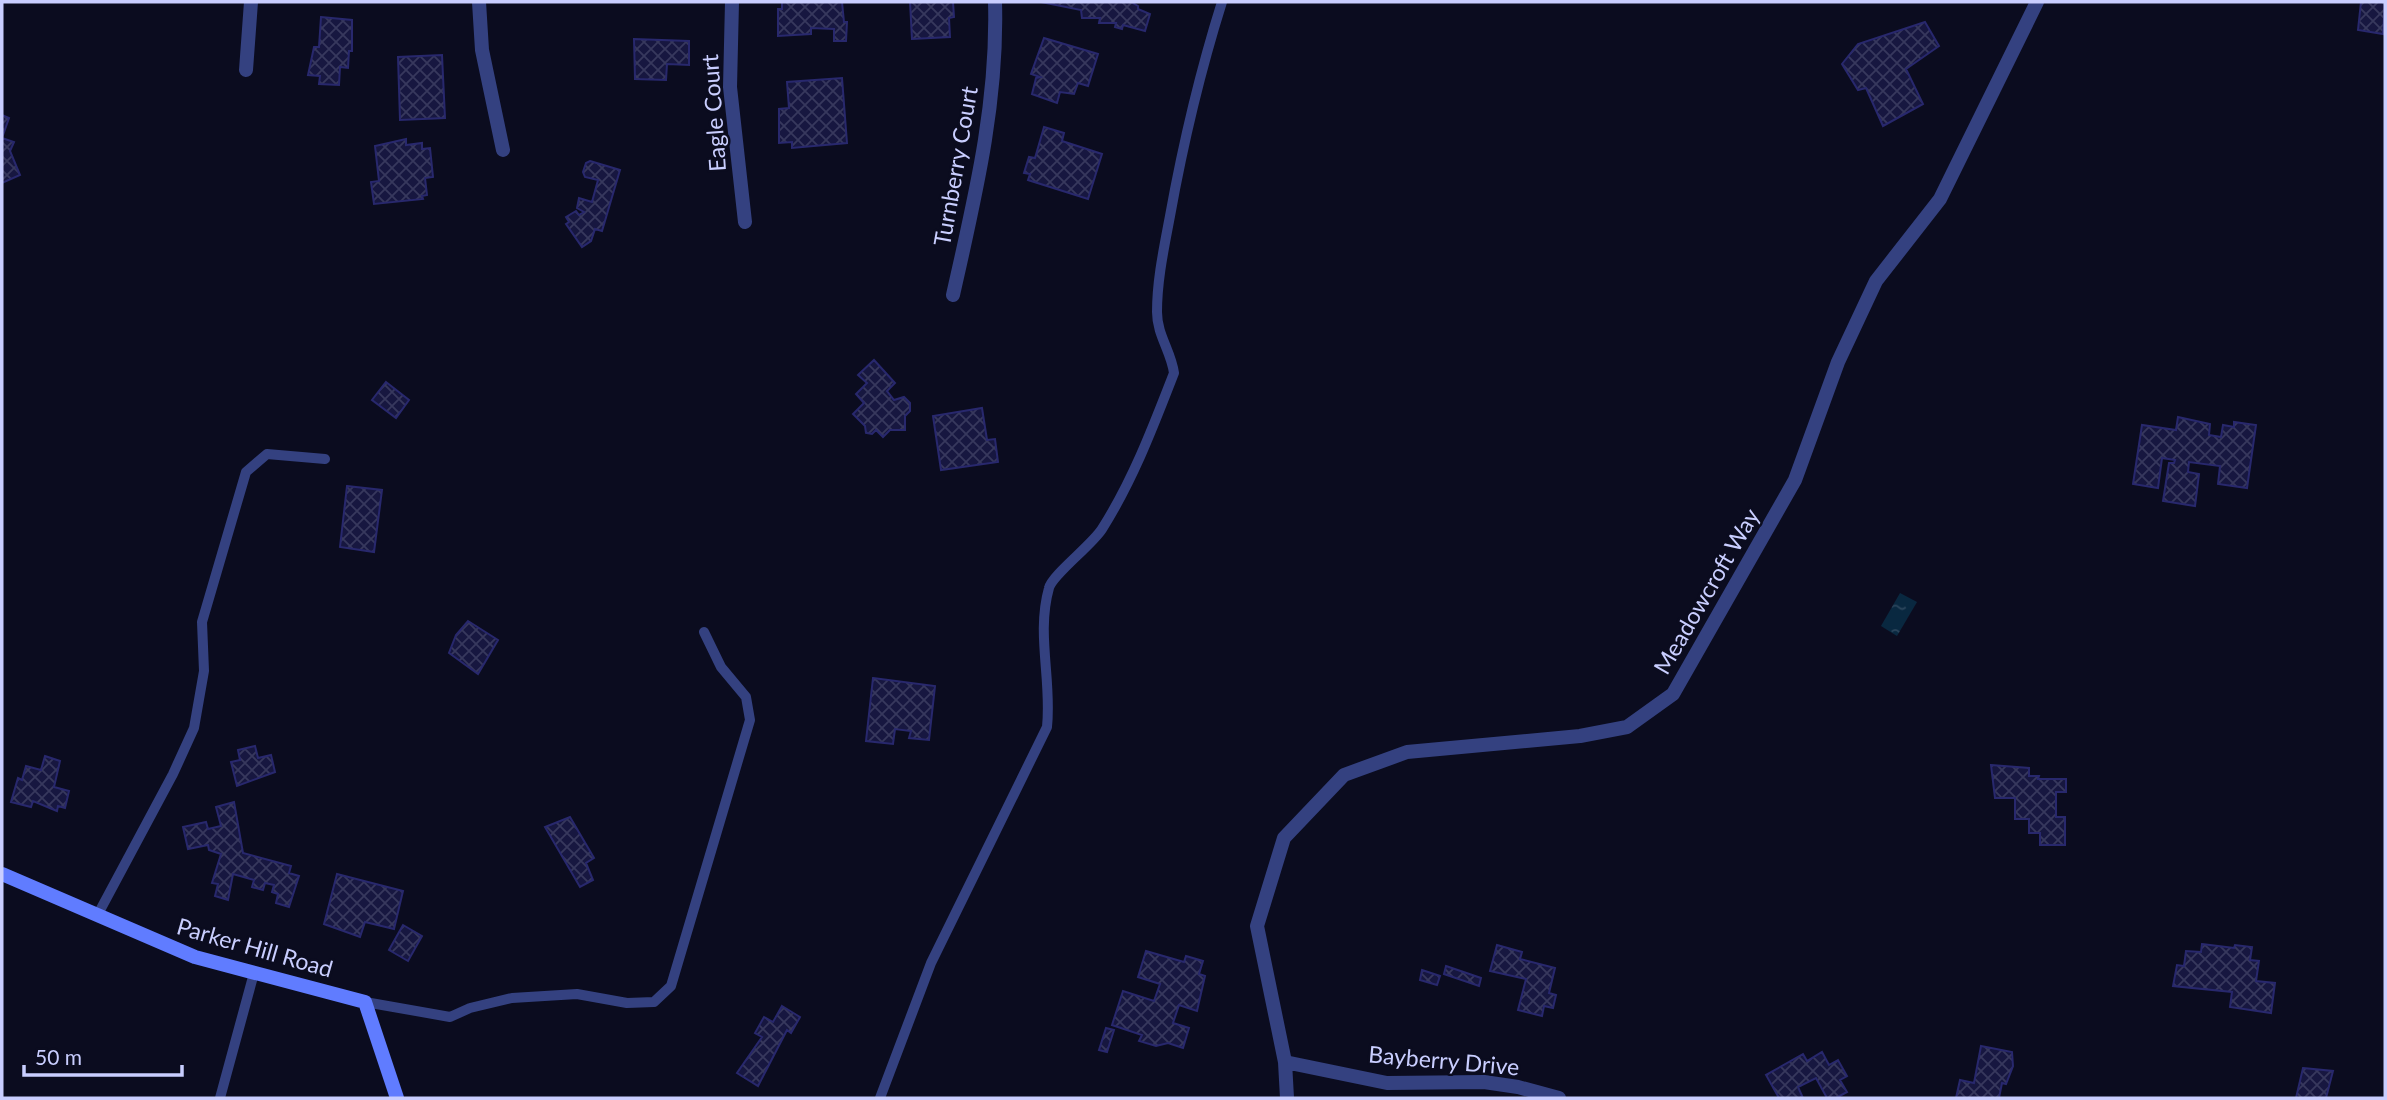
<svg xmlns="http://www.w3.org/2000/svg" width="2387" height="1100" viewBox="0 0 2387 1100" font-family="Lato,sans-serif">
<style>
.water{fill:url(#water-ripples)}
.building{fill:url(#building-cross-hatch);stroke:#28286d;stroke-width:2}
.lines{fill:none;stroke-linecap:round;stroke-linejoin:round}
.lane{stroke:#344180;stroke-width:10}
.street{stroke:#344180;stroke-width:14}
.secondary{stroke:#607cff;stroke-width:14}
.labels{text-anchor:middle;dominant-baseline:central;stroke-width:5;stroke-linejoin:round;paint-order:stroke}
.street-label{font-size:23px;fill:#c9ceff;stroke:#0b0c1f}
</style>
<defs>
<pattern id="water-ripples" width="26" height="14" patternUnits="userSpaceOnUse" patternTransform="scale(1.75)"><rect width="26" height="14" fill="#092840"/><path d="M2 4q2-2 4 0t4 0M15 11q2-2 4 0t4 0" fill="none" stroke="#2c465d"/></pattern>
<pattern id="building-cross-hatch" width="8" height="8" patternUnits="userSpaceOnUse" patternTransform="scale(1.75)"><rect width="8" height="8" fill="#171740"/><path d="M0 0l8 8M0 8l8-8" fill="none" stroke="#37385d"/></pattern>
</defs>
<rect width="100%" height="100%" fill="#0b0c1f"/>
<path class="water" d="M1900,593l17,9 -20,34 -16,-10z"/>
<path class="building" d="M782,2h60l2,20h3l-1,19h-12v-12l-23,-1v6l-33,2v-27h4z
M910,2h43l1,15 -5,1 1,19 -38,2z
M1041,2h90l7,4v3l12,5 -5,17 -22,-6 -1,4 -7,-2 1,-4h-17l1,-5h-18l-1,-8z
M2361,2h24l-2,32 -25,-4z
M321,17l31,3v31h-3l-1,17 -8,-1 -1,18 -20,-1 1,-8 -12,-1 6,-28h5z
M1925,22l14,24 -33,23 17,35 -40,22 -17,-38 -8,2 -16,-26 16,-20z
M1044,38l54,16 -10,32 -10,-3 -4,11 -14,-2 -3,11 -25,-9 4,-16 4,-1 -9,-3z
M634,39l55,2v24l-22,-1 -1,16 -31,-1z
M442,55l3,63 -45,2 -2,-63z
M842,78l5,65 -55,5v-6l-13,1v-34l10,-1 -2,-26z
M2,115l7,3 -7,20 12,4 -4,9 10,24 -18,8z
M1044,127l20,6 -2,8 40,13 -14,45 -60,-19 2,-6 -6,-1 5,-16 6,1z
M406,139v6l16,-2v6l8,-1 3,29 -8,1 2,17 -5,1 1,3 -49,5 -3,-22 8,-1 -4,-35z
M590,161l30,9 -18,61 -7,-2 -4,12 -9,6 -16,-23 3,-2 -3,-5 10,-6 3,4 5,-3 -7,-4 2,-10 13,4 6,-22 -13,-3 -2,-5 3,-9z
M874,360l21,23 -8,8 7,9 10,-3 6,6v8l-5,5v14h-15l-7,7 -7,-7 -4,4 -6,-1 -1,-7 -12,-12 11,-11 -8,-9 11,-11 -9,-8z
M386,382l23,18 -13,18 -24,-18z
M982,408l5,32 8,-1 3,23 -57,8 -8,-54z
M2178,417l32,7 -1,11 12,2 2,-12 11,2v-5l22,3 -9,63 -29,-4 2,-18 -31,-4 -1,10 11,2 -4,32 -32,-5 6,-38h5l1,-3 -13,-2 -4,30 -25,-4 9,-59 34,5z
M347,486l35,4 -8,62 -34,-5z
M468,621l30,19 -20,34 -29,-21 7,-18z
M873,678l62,8 -6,54 -20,-2 2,-7 -16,-2 -2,15 -27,-3z
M255,746l3,12 13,-3 4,17 -38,14 -6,-24 9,-2 -2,-10z
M45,756l15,5 -6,26 15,4 -4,17 -7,-2 -1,5 -24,-10 -2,6 -20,-5 7,-24 4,2 4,-14 15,4z
M1991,765l38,3v8h10l-1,3h28v13h-10v25h9v28h-25v-12h-11v-14h-14v-21h-20z
M234,802l9,51 48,13 -2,7 10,3 -10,31 -13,-4 2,-9 -6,-2 2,-7 -9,-2 -2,7 -11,-3 2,-7 -21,-6 -5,26 -13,-4 3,-12 -6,-1 9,-29 -12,-4 -1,-5 -20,4 -5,-22 23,-5 2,7 13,-3 -5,-19z
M570,817l24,41 -8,5 7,17 -13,7 -35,-60z
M337,874l66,17 -9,38 -29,-7 -5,15 -36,-13z
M403,925l19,11 -14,25 -19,-11z
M2202,944l32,4 1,-3 17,2 -2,13 9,1 -3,20 19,2 -4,30 -41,-6 2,-15 -59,-6 4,-21 7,1 2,-15 15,1z
M1497,945l25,7 -2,7 35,9 -6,25 7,2 -3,13 -9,-2 -2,10 -24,-6 8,-31 -36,-8z
M1146,951l38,11 2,-6 17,5 -4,13 6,2 -8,35 -18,-6 -6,18 16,5 -6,20 -15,-5 -12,3 -17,-5 3,-6 -30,-10 11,-34 31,10 6,-17 -22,-7z
M1446,966l35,12 -2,8 -35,-12z
M1422,970l18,6 -3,9 -17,-5z
M782,1006l18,11 -9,16 -4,-3 -29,56 -21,-13 25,-36 -7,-4 9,-16 9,5z
M1106,1028l8,2 -7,22 -8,-2z
M1981,1046l31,6 1,14 -7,18 -4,-1 -3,15h-43l4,-18 14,3z
M1822,1052l7,13 9,-5 9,16 -7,4 7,12 -11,6h-9l-11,-20 -18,9 5,11h-24l-13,-23 37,-21 4,7z
M2303,1068l30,3 -7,27h-30z"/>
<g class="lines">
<path class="lane" d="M97,916l76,-142 21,-46 10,-57 -2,-49 44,-150 21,-18 58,5
M365,1002l85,15 20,-9 42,-10 65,-4 50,9 27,-1 17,-16 79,-266 -4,-23 -25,-30 -17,-35
M220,1098l34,-125
M880,1098l51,-135 116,-236c5,-47 -11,-93 2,-139 3,-13 43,-43 53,-59 31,-49 51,-102 72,-156 -3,-22 -17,-38 -17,-61 0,-32 7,-64 13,-96 13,-72 30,-144 52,-214"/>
<path class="street" d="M479,2l3,48 21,100
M732,2l-2,85 15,135
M246,70l5,-68
M953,295c22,-98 45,-192 42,-293
M1285,1062l102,21 97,-1 34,5 41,11
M1287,1098l-2,-36 -28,-136 27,-88 60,-63 63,-23 173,-16 47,-9 46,-33 122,-214 43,-118 38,-81 64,-82 97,-197"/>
<path class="secondary" d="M2,874l193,83 170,45 32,96"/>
</g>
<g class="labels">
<g class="street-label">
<text transform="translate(713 113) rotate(-94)">Eagle Court</text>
<text transform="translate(955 166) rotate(-80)">Turnberry Court</text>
<text transform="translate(1706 591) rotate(-60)">Meadowcroft Way</text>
<text transform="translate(255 947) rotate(16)">Parker Hill Road</text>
<text transform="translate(1444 1060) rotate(5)">Bayberry Drive</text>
</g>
</g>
<rect width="2387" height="1100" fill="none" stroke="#c9ceff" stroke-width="7"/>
<path d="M24 1065v10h158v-10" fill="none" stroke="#c9ceff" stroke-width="3.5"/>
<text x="35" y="1065" font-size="21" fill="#c9ceff" stroke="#0b0c1f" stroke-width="5" paint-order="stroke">50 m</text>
</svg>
